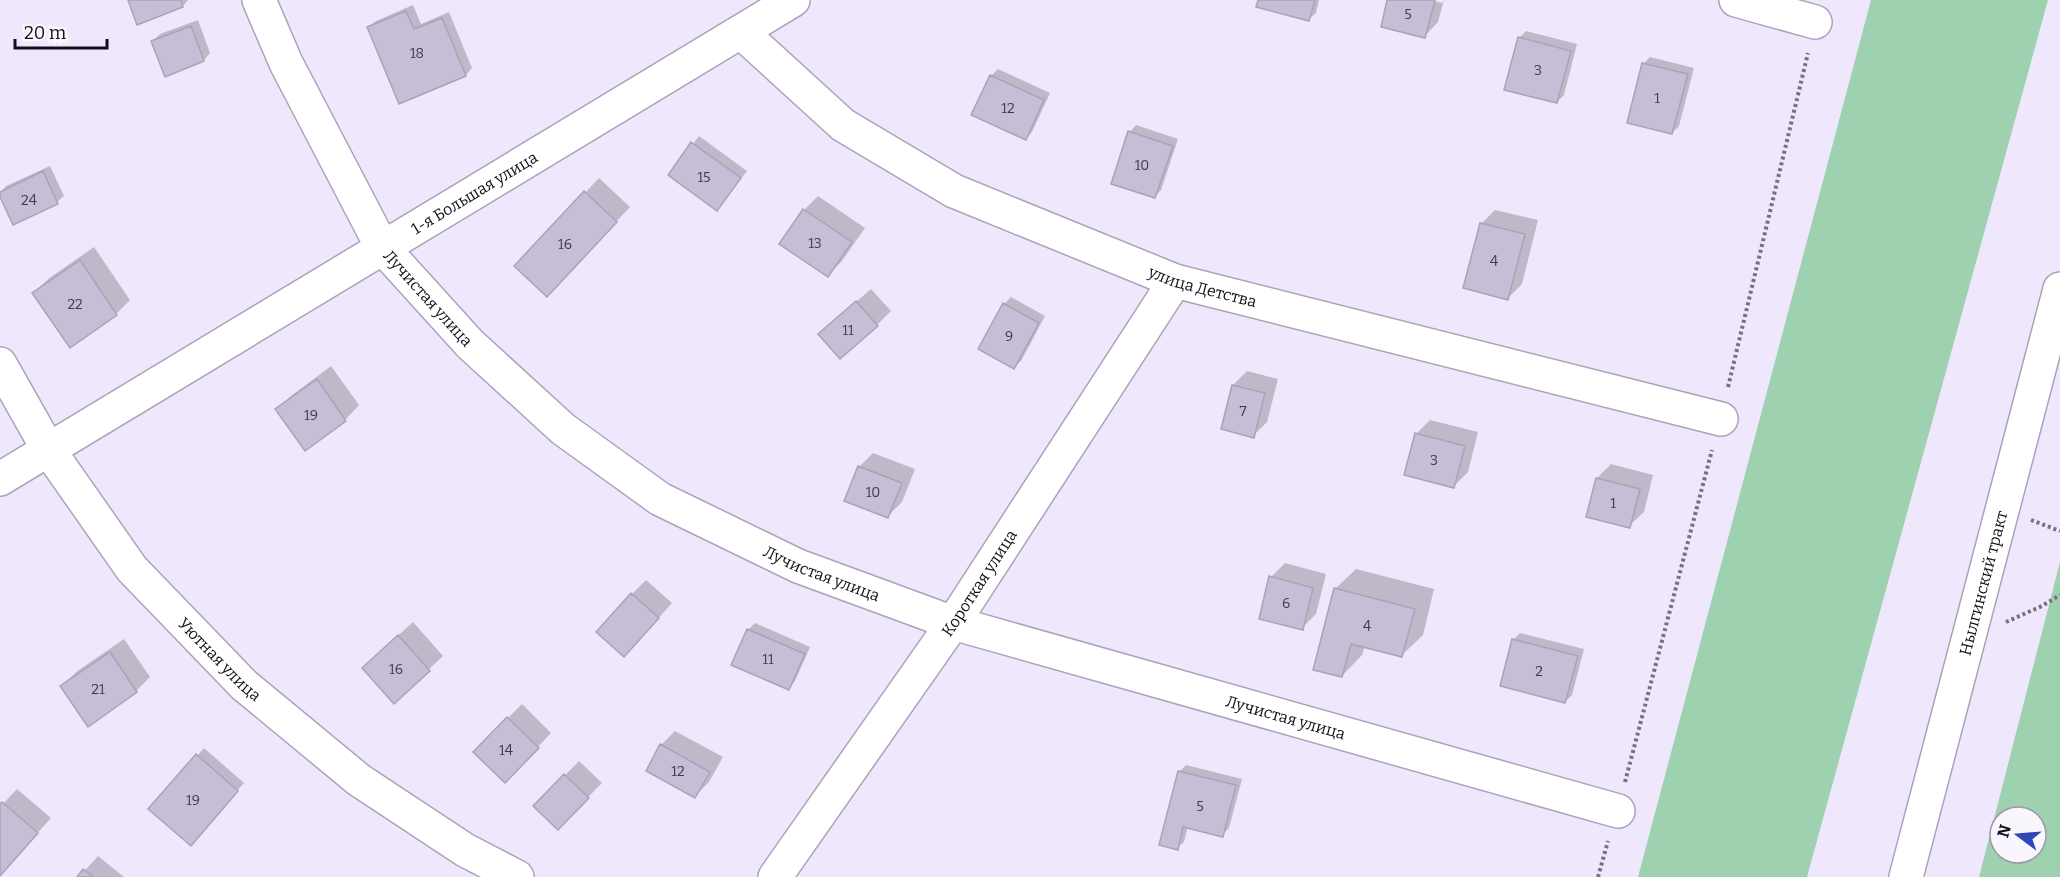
<svg xmlns="http://www.w3.org/2000/svg" width="2060" height="877" viewBox="0 0 2060 877" font-family="Bitter,serif">
<style>
.green{fill:#9ed1af;fill-rule:evenodd}
.shadow{fill:#0003}
.building{fill:#c8bdd7;stroke:#aba1ba;stroke-width:1.5}
.lines{fill:none;stroke-linecap:round;stroke-linejoin:round}
.street-casing{stroke:#aca2bb;stroke-width:36}
.secondary-casing{stroke:#aca2bb;stroke-width:36}
.path{stroke:#77717f;stroke-width:4;stroke-dasharray:3 3;stroke-linecap:butt}
.street{stroke:#fff;stroke-width:33}
.secondary{stroke:#fff;stroke-width:33}
.labels{text-anchor:middle;dominant-baseline:central;stroke-width:4.5;stroke-linejoin:round;paint-order:stroke}
.number-label{font-size:14px;fill:#403a48}
.street-label{font-size:16px;fill:#130f18;stroke:#f9f7fd}
</style>
<rect width="100%" height="100%" fill="#efe7fc"/>
<path class="green" d="M1871,0h177l-241,877h-169z
M2060,562v315h-81zM2000,817h36v36h-36z"/>
<path class="shadow" d="M130,0h58l-5,6z
M1259,0h60l-3,13 -7,6z
M1389,0h42l11,3 2,-3 -6,22 -14,15z
M413,5l8,19 28,-12 23,56 -6,7 -66,27 -31,-75 7,-6z
M198,20l12,33 -6,7 -51,-19 7,-7z
M1526,31l51,13 -13,51 -7,7 -38,-64z
M1650,57l44,11 -15,58 -7,7 -29,-69z
M998,69l52,24 -18,39 -6,7 -35,-63z
M1136,125l42,14 -17,51 -6,7 -25,-65z
M699,136l48,35 -30,38 -47,-34z
M50,166l14,30 -7,6 -43,21 -14,-30 6,-7z
M599,178l31,29 -70,74 -44,-15z
M818,196l47,32 -23,33 -14,14 -24,-65z
M1495,210l43,10 -16,64 -14,14 -27,-74z
M94,247l36,53 -14,14 -46,32 -36,-53 14,-14z
M871,289l20,22 -14,14 -43,-4z
M1011,297l34,19 -24,45 -7,6 -10,-63z
M331,366l28,39 -13,14 -40,30 -29,-40 14,-13z
M1247,371l31,8 -11,43 -14,14 -20,-51z
M1430,420l48,12 -10,40 -14,14 -38,-52z
M873,453l42,16 -13,33 -14,14 -29,-49z
M1611,464l42,11 -9,37 -15,14 -32,-48z
M1285,563l41,11 -10,40 -14,14 -31,-51z
M1356,569l78,20 -11,46 -21,20 -37,-9 -3,9 -20,21 -7,-87z
M646,580l26,23 -34,38 -6,-47z
M413,622l30,34 -49,46 -16,-48z
M755,623l55,24 -15,34 -6,7 -41,-58z
M1520,633l64,16 -12,46 -7,7 -52,-62z
M124,639l26,38 -14,14 -74,-5 14,-14z
M522,704l29,29 -32,34 -11,-49z
M675,731l48,26 -14,25 -14,14 -34,-51z
M204,748l40,35 -47,54 -47,-28z
M579,761l23,22 -44,45 -23,-22z
M1186,765l56,14 -13,49 -7,7 -34,-9 -4,16 -7,6 3,-77z
M17,789l34,29 -51,57v-68z
M98,856l26,21h-45z"/>
<path class="building" d="M128,0h53l2,7 -46,18z
M1258,0h57l-6,21 -53,-14z
M1387,0h48l-10,38 -44,-11z
M406,11l8,18 28,-11 24,58 -67,28 -32,-77z
M191,26l13,35 -39,16 -14,-36z
M1518,37l53,14 -14,52 -53,-13z
M1642,63l46,11 -16,60 -45,-11z
M990,75l54,25 -18,40 -55,-25z
M1128,131l45,15 -18,52 -44,-14z
M691,142l50,36 -24,33 -49,-36z
M43,171l15,33 -45,21 -13,-28v-5z
M584,191l33,31 -70,75 -33,-31z
M803,209l49,33 -24,35 -49,-33z
M1480,223l45,11 -17,66 -45,-12z
M80,260l37,55 -47,33 -38,-55z
M856,301l22,25 -38,33 -22,-25z
M1003,303l36,20 -25,46 -36,-20z
M317,379l29,42 -41,30 -30,-42z
M1232,385l33,8 -11,45 -33,-9z
M1415,433l50,13 -11,42 -50,-13z
M858,466l44,17 -14,35 -44,-17z
M1596,478l44,11 -10,39 -44,-11z
M1269,576l44,12 -10,42 -44,-11z
M1334,588l81,21 -13,48 -51,-13 -9,33 -29,-7z
M631,593l28,25 -35,39 -28,-25z
M747,629l58,25 -16,36 -58,-25z
M398,635l32,36 -36,33 -32,-36z
M1512,639l66,17 -13,47 -65,-17z
M110,652l27,40 -49,35 -28,-41z
M507,717l32,31 -34,35 -32,-31z
M660,744l50,28 -15,26 -49,-27z
M196,754l42,37 -47,55 -43,-37z
M1178,771l58,14 -13,52 -40,-10 -5,23 -19,-5z
M564,774l25,24 -31,32 -25,-24z
M2,802l36,31 -38,43v-72z
M83,869l10,8h-16z"/>
<g class="lines">
<defs>
<g id="street">
<path id="s1" d="M259,0l27,63 96,184 88,97 93,85 97,70 138,67 155,57 665,188"/>
<path d="M1736,0l79,22"/>
<path id="s2" d="M741,32l102,93 111,66 221,90 546,138"/>
<path id="s3" d="M0,364l48,85 84,120 112,116 115,95 106,70 52,27"/>
<path id="s4" d="M0,479l793,-479"/>
<path id="s5" d="M775,877l178,-254 222,-342"/>
</g>
<g id="secondary">
<path id="s6" d="M1906,877l154,-588"/>
</g>
</defs>
<use href="#street" class="street-casing"/>
<use href="#secondary" class="secondary-casing"/>
<path class="path" d="M1728,387l80,-334
M2031,520l29,11
M2006,622l36,-16 18,-11
M1625,782l87,-332
M1598,877l10,-36"/>
<use href="#street" class="street"/>
<use href="#secondary" class="secondary"/>
</g>
<g class="labels">
<g class="number-label">
<text x="1408" y="14">5</text>
<text x="417" y="53">18</text>
<text x="1538" y="70">3</text>
<text x="1657" y="98">1</text>
<text x="1008" y="108">12</text>
<text x="1142" y="165">10</text>
<text x="704" y="177">15</text>
<text x="29" y="200">24</text>
<text x="815" y="243">13</text>
<text x="565" y="244">16</text>
<text x="1494" y="261">4</text>
<text x="75" y="304">22</text>
<text x="848" y="330">11</text>
<text x="1009" y="336">9</text>
<text x="1243" y="411">7</text>
<text x="311" y="415">19</text>
<text x="1434" y="460">3</text>
<text x="873" y="492">10</text>
<text x="1613" y="503">1</text>
<text x="1286" y="603">6</text>
<text x="1367" y="626">4</text>
<text x="768" y="659">11</text>
<text x="396" y="669">16</text>
<text x="1539" y="671">2</text>
<text x="98" y="689">21</text>
<text x="506" y="750">14</text>
<text x="678" y="771">12</text>
<text x="193" y="800">19</text>
<text x="1200" y="806">5</text>
</g>
<g class="street-label">
<text stroke="none"><textPath href="#s4" startOffset="554">1-я Большая улица</textPath></text>
<text stroke="none"><textPath href="#s2" startOffset="534">улица Детства</textPath></text>
<text stroke="none"><textPath href="#s1" startOffset="345">Лучистая улица</textPath></text>
<text stroke="none"><textPath href="#s1" startOffset="831">Лучистая улица</textPath></text>
<text stroke="none"><textPath href="#s5" startOffset="358">Короткая улица</textPath></text>
<text stroke="none"><textPath href="#s6" startOffset="304">Нылгинский тракт</textPath></text>
<text stroke="none"><textPath href="#s3" startOffset="370">Уютная улица</textPath></text>
<text stroke="none"><textPath href="#s1" startOffset="1317">Лучистая улица</textPath></text>
</g>
</g>
<g transform="translate(2018 835) rotate(286)"><circle r="28" fill="#f9f7fd" stroke="#9d9aa1" stroke-width="1.5"/>
<path d="M0-4.5L10 22L0 15L-10 22Z" fill="#2f47b8"/>
<text y="-9" font-size="16" font-weight="bold" text-anchor="middle" fill="#130f18">N</text>
</g>
<path d="M15 39v9h92v-9" fill="none" stroke="#130f18" stroke-width="3"/>
<text x="24" y="39" font-size="18" fill="#130f18" stroke="#f9f7fd" stroke-width="4.5" paint-order="stroke">20 m</text>
</svg>
